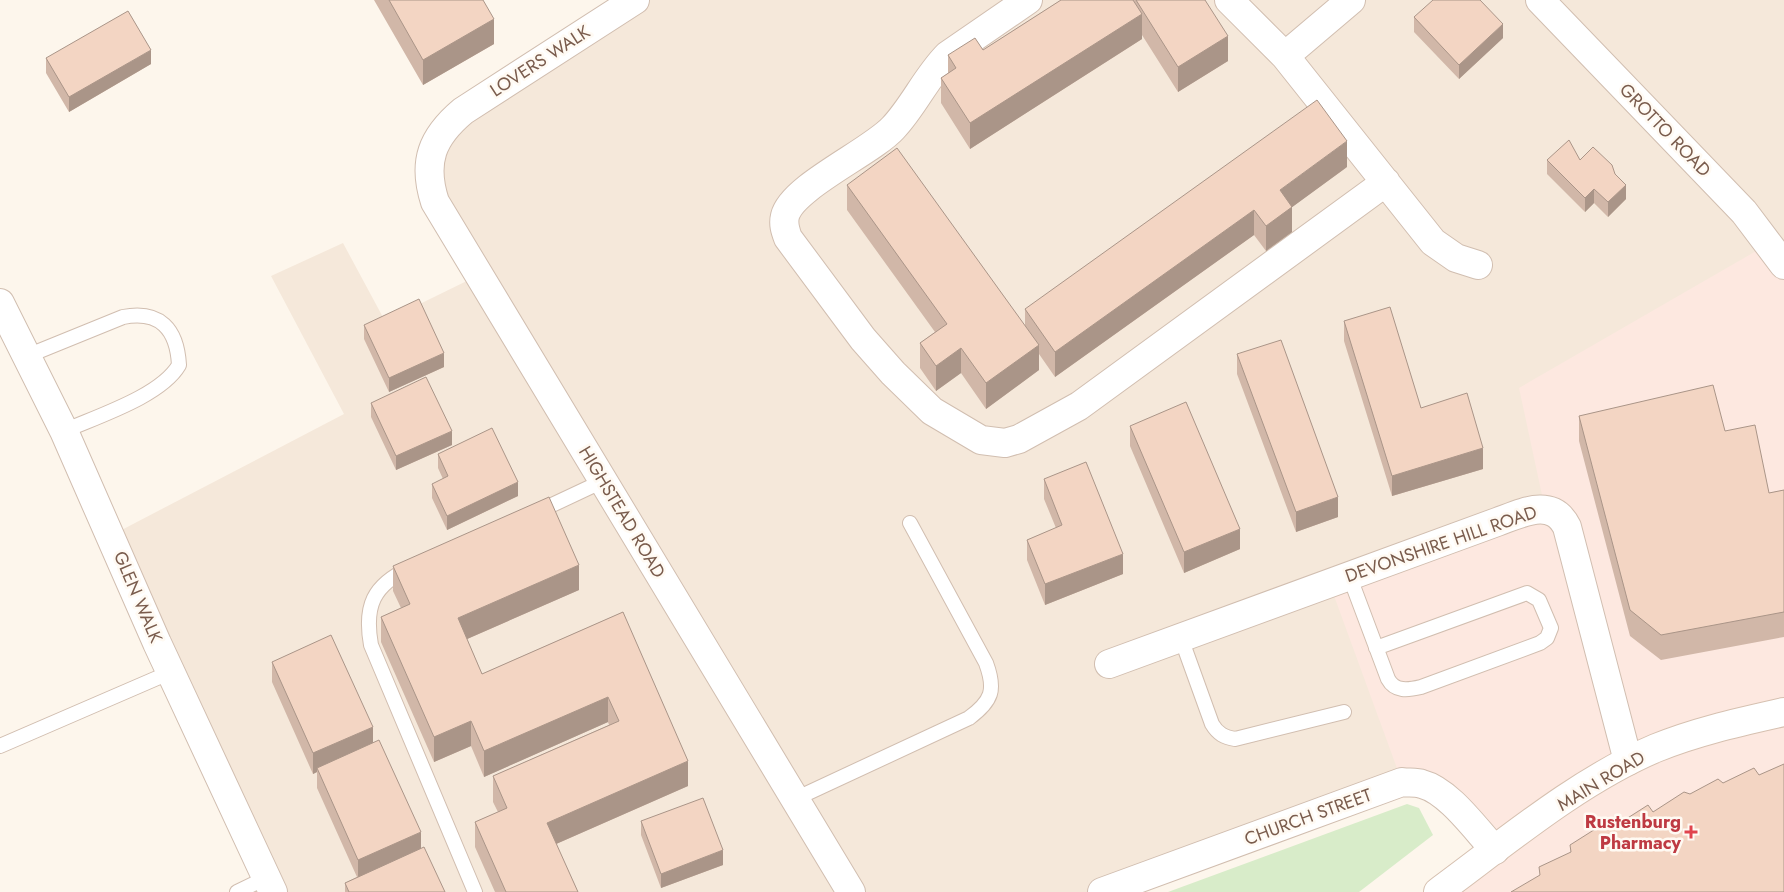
<svg xmlns="http://www.w3.org/2000/svg" width="1784" height="892" viewBox="0 0 1784 892" font-family="Jost,sans-serif">
<style>
.residential{fill:#f5e8da}
.commercial{fill:#fde8e0}
.green{fill:#d8ecc9}
.lines{fill:none;stroke-linecap:round;stroke-linejoin:round}
.service-casing{stroke:#d1beb0;stroke-width:16}
.minor-casing{stroke:#d1beb0;stroke-width:30}
.secondary-casing{stroke:#d6c0b0;stroke-width:30}
.service{stroke:#fff;stroke-width:14}
.minor{stroke:#fff;stroke-width:28}
.secondary{stroke:#fff;stroke-width:28}
.wall{fill:#d1b7a8}
.shaded-wall{fill:#aa9588}
.building{fill:#f3d5c3;stroke:#aa9588}
.health-dot{fill:#e0444e;stroke:#fffaf3;stroke-width:2}
.labels{text-anchor:middle;dominant-baseline:central;stroke-width:5;stroke-linejoin:round;paint-order:stroke}
.street-label{font-size:18px;fill:#7a5c4d;stroke:#fffaf3}
.health-label{font-size:18px;font-weight:bold;fill:#be3a42;stroke:#fffaf3;text-anchor:end}
</style>
<rect width="100%" height="100%" fill="#fdf6ec"/>
<path class="residential" d="M635,0h1149v265l-238,244 -144,273 -300,110h-829l-161,-357 232,-121 -73,-138 72,-33 42,78 94,-46 -44,-73 3,-64z"/>
<path class="commercial" d="M1770,243l14,22v627h-346l57,-42 -42,-46 -51,-22 -73,-200 216,-73 -26,-121z"/>
<path class="green" d="M1407,804l12,4 14,27 -74,57h-191z"/>
<g class="lines">
<defs>
<path id="service" d="M27,356l96,-39c37,-7 54,12 56,48 -18,31 -81,51 -115,66
M537,512l66,-31
M410,568c-37,17 -46,38 -39,77l104,247
M1349,575l39,104c7,13 20,11 33,8l119,-44 7,-5 4,-10 -12,-28 -12,-7 -151,55
M1181,638l31,86c6,10 12,13 23,15l109,-27
M0,746l171,-74
M795,799l174,-81c23,-17 27,-28 17,-55l-76,-140
M237,892l29,-14"/>
<path id="minor" d="M635,0l-172,111c-31,26 -41,51 -28,91l416,690
M1028,0l-80,55c-22,22 -34,51 -55,73 -22,24 -101,59 -108,88 -2,8 0,14 3,22l75,101 30,34 39,38 49,29 24,3 14,-4 60,-33 307,-224
M1229,0l56,56 148,186 23,16 22,7
M1540,0l204,212 40,53
M1285,56l66,-56
M0,303l64,128 93,212 116,249
M1109,664l388,-142c25,-9 55,-25 70,5l61,234
M1102,892l300,-110c6,1 14,0 20,2 27,7 54,46 73,66"/>
<path id="secondary" d="M1438,892c68,-50 140,-111 218,-144 42,-17 84,-26 128,-36"/>
</defs>
<use href="#service" class="service-casing"/>
<use href="#minor" class="minor-casing"/>
<use href="#secondary" class="secondary-casing"/>
<use href="#service" class="service"/>
<use href="#minor" class="minor"/>
<use href="#secondary" class="secondary"/>
</g>
<path class="wall" d="M374,0h109l11,44 -71,41z
M1061,0h144l23,61 -50,31 -36,-57v4l-172,110 -29,-46v-25l7,-5v-18l35,-5z
M1414,17l89,21 -44,41 -45,-47z
M46,58l105,6 -82,48 -23,-39z
M1547,160l68,14 11,25 -18,18 -14,-14 -9,9 -38,-38z
M1347,167l-55,40v25l-26,19 -12,-16 -199,142 -16,-23v16l-53,39 -25,-36 -25,18 -16,-23v-25l15,-11 -88,-122v-25l178,141v-17z
M1344,321l77,87 62,61 -91,27 -48,-155z
M364,325l80,42 -55,25 -25,-53z
M1237,354l101,163 -42,15 -59,-158z
M371,403l81,42 -56,25 -25,-53z
M1579,416l146,15 44,62 15,-3v147l-123,23 -31,-24 -51,-195z
M1130,426l110,123 -56,24 -54,-127z
M438,454l80,42 -71,34 -15,-32v-14l11,-5 -5,-11z
M1044,479l79,95 -78,31 -18,-45v-20l29,-12 -12,-29z
M393,566l186,24 -112,49 15,35 141,-62 65,174 -132,58 22,48h-83l-20,-45v-25l23,-10 -5,-10v-26l116,-51 -1,-3 -124,55 -13,-31 -37,16 -53,-120v-25l20,-9 -8,-17z
M272,662l101,81 48,105 24,44h-100v-9l12,-6 -40,-89v-16l-4,2 -41,-92z
M641,821l82,44 -62,23 -20,-53z"/>
<path class="shaded-wall" d="M1142,14v25l-172,110v-26z
M494,19v25l-71,41v-25z
M1503,24v14l-44,41v-14z
M1228,36v25l-50,31v-25z
M151,50v14l-82,48v-15z
M1347,141v26l-67,49v-26z
M1626,185v14l-18,18v-15z
M1594,189v14l-9,9v-14z
M1292,207v25l-26,19v-25z
M1254,210v25l-199,142v-25z
M1039,345v25l-53,39v-26z
M961,348v25l-25,18v-25z
M444,353v14l-55,25v-14z
M452,431v14l-56,25v-14z
M1483,448v21l-91,27v-20z
M518,482v14l-71,34v-14z
M1338,497v20l-42,15v-20z
M1240,529v20l-56,24v-21z
M1123,554v20l-78,31v-21z
M579,565v25l-121,53v-25z
M608,697v25l-124,55v-26z
M471,721v25l-37,16v-25z
M373,727v20l-56,21v4l-4,2v-21z
M688,761v25l-141,62v-25z
M421,832v20l-63,29v-21z
M723,850v15l-62,23v-14z"/>
<path class="building" d="M389,0h94l11,19 -71,41z
M1061,0h72l9,14 -172,109 -29,-45 15,-10 -8,-13 27,-17 8,12z
M1136,0h69l23,36 -50,31z
M1433,0h47l23,24 -44,41 -45,-48z
M128,11l23,39 -82,47 -23,-39z
M1317,100l30,41 -67,49 12,17 -26,19 -12,-16 -199,142 -30,-43z
M1569,140l11,20 13,-13 19,18 3,9 11,11 -18,17 -14,-13 -9,9 -38,-38z
M897,148l142,197 -53,38 -25,-35 -25,18 -16,-23 27,-19 -100,-139z
M419,299l25,54 -55,25 -25,-53z
M1390,307l31,101 46,-15 16,55 -91,28 -48,-155z
M1281,340l57,157 -42,15 -59,-158z
M426,377l26,54 -56,25 -25,-53z
M1713,385l12,46 30,-6 14,68 15,-3v122l-123,23 -31,-25 -51,-194z
M1186,402l54,127 -56,23 -54,-126z
M492,428l26,54 -71,34 -15,-32 16,-8 -10,-22z
M1086,462l37,92 -78,30 -18,-44 35,-15 -18,-46z
M549,497l30,68 -121,53 24,56 141,-62 65,149 -141,62 31,69h-72l-31,-70 32,-14 -14,-32 126,-55 -11,-24 -124,54 -13,-30 -37,16 -53,-120 29,-13 -17,-38z
M331,635l42,92 -60,26 -41,-91z
M379,740l42,92 -63,28 -41,-92z
M1784,764v128h-273l29,-17 -1,-8 32,-15 -1,-7 38,-24 4,7 36,-23 5,7 31,-20 6,2 28,-15 5,4 31,-15 5,7z
M703,798l20,52 -62,24 -20,-53z
M424,847l21,45h-96l-4,-9z"/>
<path class="health-dot" d="M1688.5 824.5h5v5h5v5h-5v5h-5v-5h-5v-5h5z"/>
<g class="labels">
<g class="street-label">
<text transform="translate(540 61) rotate(-33)">LOVERS WALK</text>
<text transform="translate(1665 130) rotate(46)">GROTTO ROAD</text>
<text transform="translate(622 512) rotate(59)">HIGHSTEAD ROAD</text>
<text transform="translate(1441 544) rotate(-19)">DEVONSHIRE HILL ROAD</text>
<text transform="translate(138 597) rotate(67)">GLEN WALK</text>
<text transform="translate(1601 781) rotate(-31)">MAIN ROAD</text>
<text transform="translate(1308 817) rotate(-20)">CHURCH STREET</text>
</g>
<g class="health-label">
<text x="1681" y="822">Rustenburg<tspan x="1681" dy="21">Pharmacy</tspan></text>
</g>
</g>
</svg>
